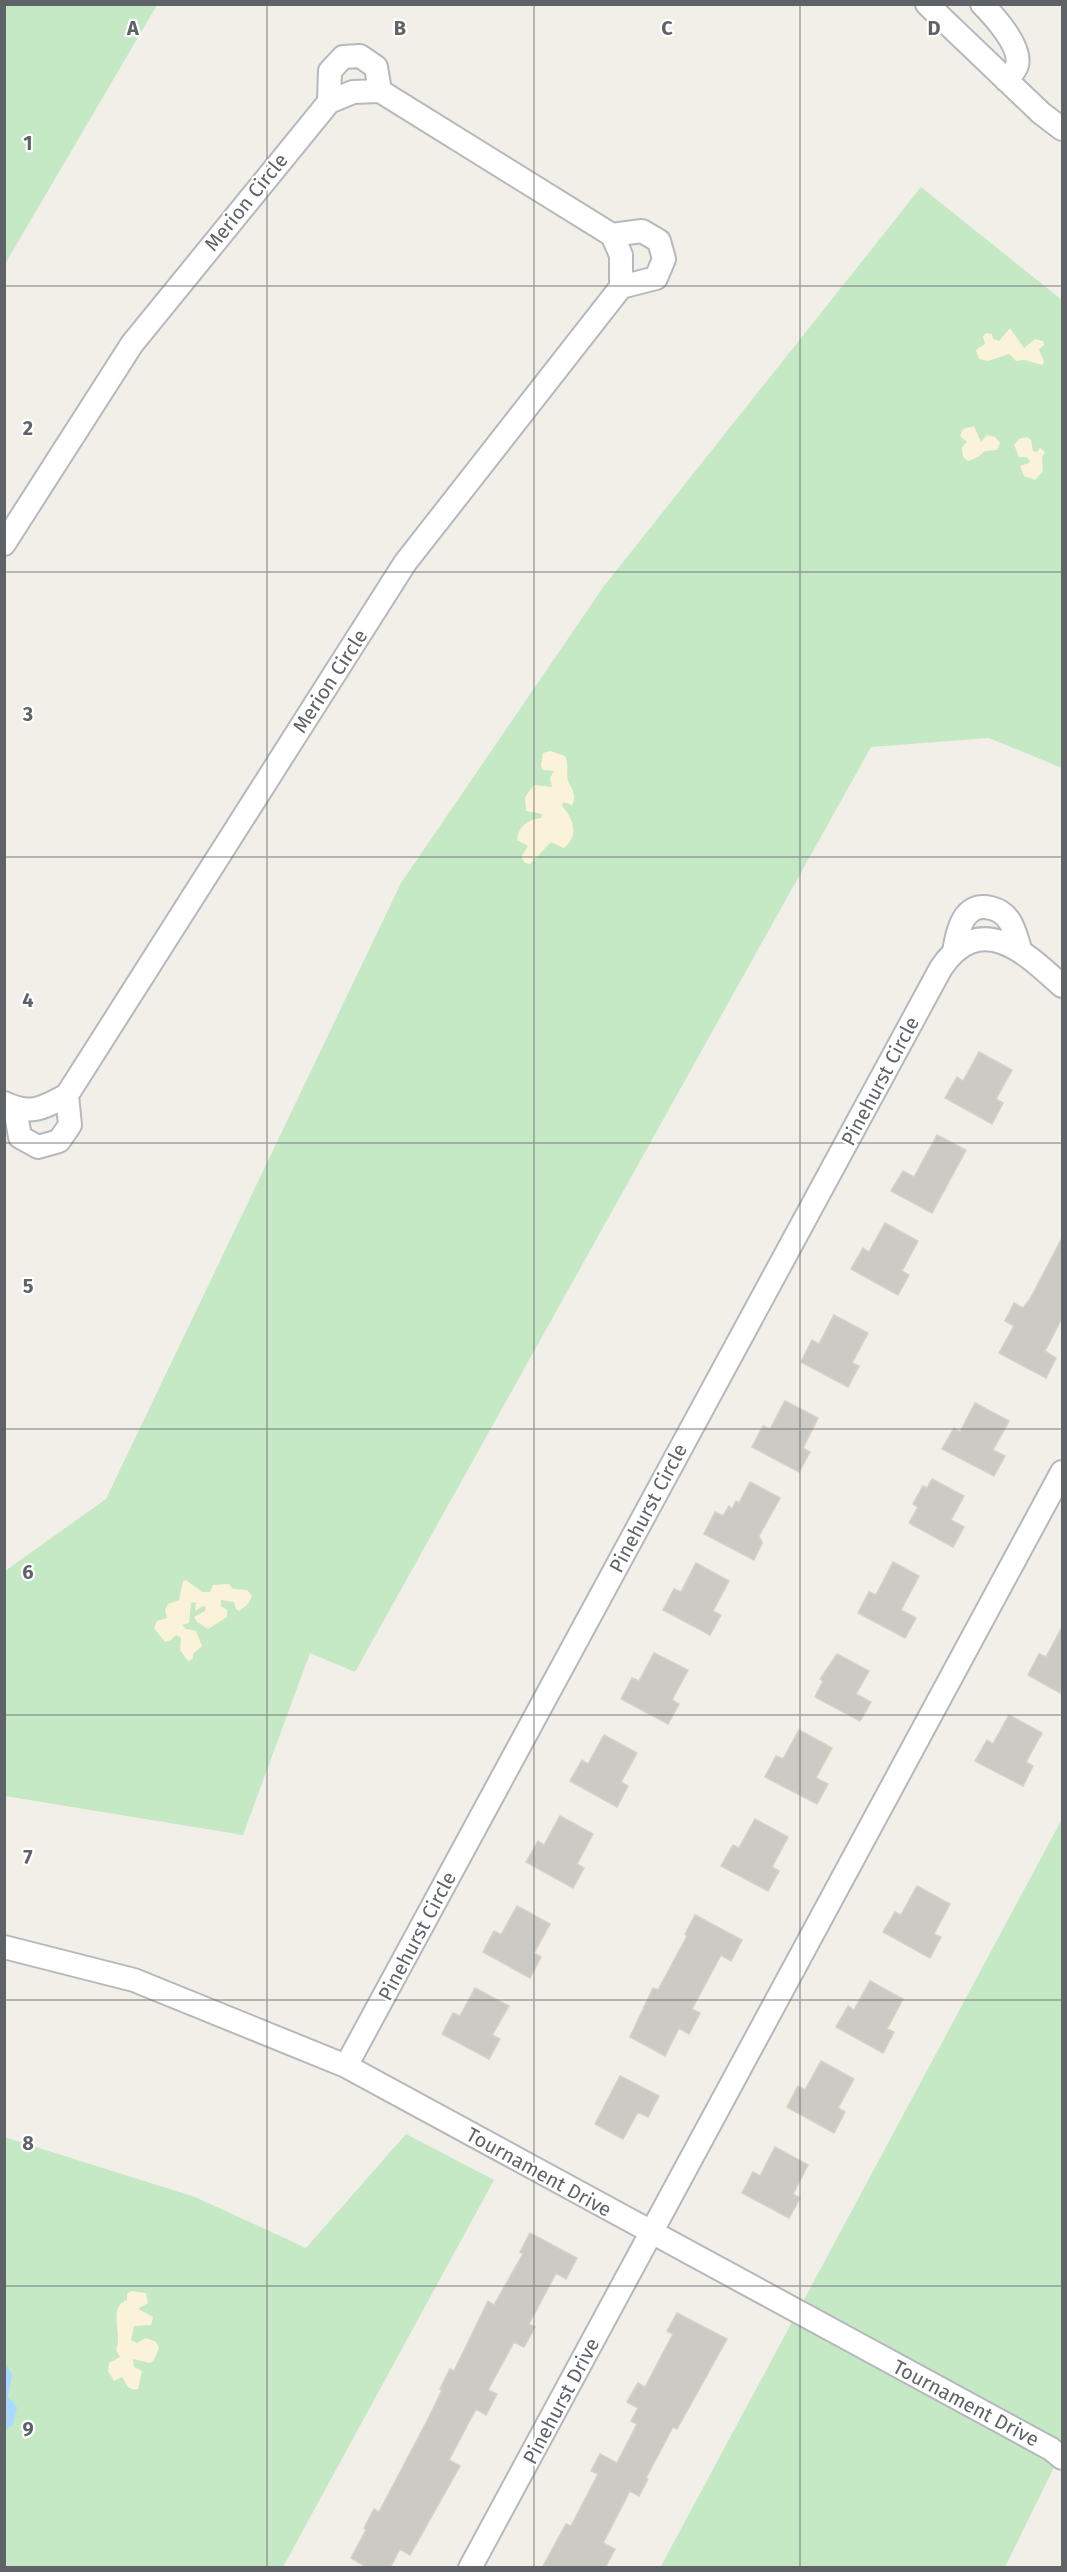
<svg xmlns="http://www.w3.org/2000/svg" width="1067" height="2572" viewBox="0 0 1067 2572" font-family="'Fira Sans',sans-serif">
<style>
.green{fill:#c5e8c5}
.sand{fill:#fbf3d9}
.water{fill:#aadaff}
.building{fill:#cccac5;stroke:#d6d1c6;stroke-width:1.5}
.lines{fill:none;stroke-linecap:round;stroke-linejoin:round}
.minor-casing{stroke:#b5b8bc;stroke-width:26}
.minor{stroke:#fff;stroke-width:22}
.grid{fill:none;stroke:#5f6368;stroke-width:1.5;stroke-opacity:0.55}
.labels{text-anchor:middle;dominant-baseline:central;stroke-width:4.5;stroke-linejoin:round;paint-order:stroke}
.street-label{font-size:20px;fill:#5f6368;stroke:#fff}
.grid-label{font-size:20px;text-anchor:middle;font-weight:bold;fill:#5f6368;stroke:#fff;stroke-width:4.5;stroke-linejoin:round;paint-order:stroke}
</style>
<rect width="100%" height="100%" fill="#f1efe8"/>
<path class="green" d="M5,4l152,1 -152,259 -1,-259z
M921,187l141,113v468l-73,-30 -118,9 -516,925 -45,-19 -67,182 -238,-39v-225l101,-72 295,-616 203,-297z
M1062,1819v632l-57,116 -345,1z
M406,2134l88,46 -211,387h-278l-1,-430 191,60 111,51z"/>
<path class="sand" d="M1010,328l14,20 11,-9 8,2 1,4 -5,4 5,13 -2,3 -17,-5 -9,1 -7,-7 -21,7 -9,-2 -3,-9 9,-6 -2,-8 3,-3 6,1 1,5 6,2z
M974,426l7,16 6,-7 8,2 5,6 -3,7 -12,1 -7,6 -10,4 -5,-4 -1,-10 5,-5 -7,-6 3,-7z
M1027,437l4,3 2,11 4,1 3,-4 5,4 -3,5 1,14 -8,9 -11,-4 -4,-10 9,-3 1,-2 -4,-4h-7l-5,-12 5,-6z
M550,751l15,5c4,9 1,17 3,25 4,8 9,15 4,24l-9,-3 -1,4c11,12 18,29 2,42l-13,-6 -21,22 -5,-1 -4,-6 7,-11 -11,-6c1,-13 11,-21 24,-22l1,-4 -16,-3 -1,-14 9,-12 18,2 -2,-9 4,-7 -11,-1 -2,-4 2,-13z
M186,1580l16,12h8l3,-7 16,-1 4,5 14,1 5,6 -4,8 -9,7 -3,-2 -2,-7 -13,-2v6l6,4v7l-19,12 -11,-7 -3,-5 11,-6 1,-4 -3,-1 -8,5 1,-9 -5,1 -2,20 -7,2 4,4 10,2 6,15 -9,8v5l-5,2 -8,-11 1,-12 -5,-3 -5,5 -6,2 -11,-14 3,-7 10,-3 -2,-8 3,-6 11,-4 4,-19z
M131,2291l15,2 2,10 -10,6 15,8 -2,8 -17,1 -3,14 6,3 9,-5 10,4 3,6 -5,12 -4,3 -17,-4 1,8 8,4 -4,18 -4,1 -6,-3 -6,-10 -8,4 -6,-10 1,-8 11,-6 -4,-7c7,-18 -9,-42 11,-50v-6z"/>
<path class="water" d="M5,2363l7,11 -4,23 9,10 -4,18 -8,5z"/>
<path class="building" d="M979,1052l33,18 -16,29 7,4 -11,21 -47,-26 12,-21 6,4z
M937,1135l29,15 -34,63 -41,-22 12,-20 11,6z
M885,1223l33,18 -16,30 7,4 -11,20 -47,-26 12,-21 6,4z
M1062,1238v80l-17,33 11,7 -10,20 -47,-25 15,-27 -9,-5 9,-18 9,5 7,-9z
M834,1315l34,18 -16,30 7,3 -11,21 -47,-25 11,-22 7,4z
M785,1401l33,17 -15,30 7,4 -11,20 -47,-25 11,-21 7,3z
M975,1403l34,18 -16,29 12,6 -11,20 -52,-27 12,-21 6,4z
M932,1479l32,17 -13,24 13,7 -11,20 -44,-24 9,-16 -5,-3 10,-18 4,2z
M750,1482l30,16 -21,38 3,7 -8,17 -50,-26 11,-22 8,4 6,-10 3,3 4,-8 3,2z
M893,1562l26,14 -18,34 15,8 -11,20 -47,-25 11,-21 7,3z
M696,1563l33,18 -16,30 8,4 -11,20 -47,-25 11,-21 7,3z
M1062,1627v67l-34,-19 11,-21 7,3z
M654,1653l34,17 -16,30 7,4 -11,20 -47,-25 11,-21 7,3z
M837,1654l32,17 -13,23 15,8 -11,19 -45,-24 8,-16 -3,-2z
M1009,1715l33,18 -16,29 7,4 -10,20 -48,-25 12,-21 6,4z
M799,1730l33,18 -16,30 12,6 -11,20 -52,-27 11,-21 7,3z
M604,1735l33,18 -16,29 7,4 -11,21 -47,-26 12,-21 6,4z
M560,1816l33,18 -16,30 7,4 -11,20 -47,-26 12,-21 6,4z
M755,1819l33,18 -16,30 7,4 -11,20 -47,-25 12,-21 6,3z
M917,1886l33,18 -16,30 7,3 -11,21 -47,-26 12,-20 6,3z
M517,1906l33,18 -16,29 7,4 -11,21 -47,-26 11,-21 7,4z
M695,1915l47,25 -11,21 -10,-6 -29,54 8,4 -11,21 -10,-6 -14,28 -35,-19 23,-49 5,2 29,-54 -2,-2z
M870,1981l33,18 -16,30 7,3 -11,21 -47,-26 12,-21 6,4z
M475,1988l34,18 -17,29 8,4 -11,20 -47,-25 11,-21 7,3z
M821,2061l33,18 -16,29 7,4 -11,21 -47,-26 11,-21 7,4z
M620,2076l39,20 -11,21 -10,-5 -15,27 -28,-15z
M775,2147l33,18 -15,29 7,4 -11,20 -47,-25 11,-21 7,4z
M530,2233l47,25 -11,21 -10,-6 -27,51 6,3 -11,20 -10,-5 -26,48 9,4 -11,21 -10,-6 -27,51 11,6 -50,89 -10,-6 -10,19h-22l-17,-10 15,-28 -2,-2 10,-19 5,3 49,-93 14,-29 -2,-1 10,-20 4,2 34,-70 6,4 29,-51 -3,-2z
M677,2313l50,26 -50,90 -4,-2 -27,51 2,1 -9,17 -9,-5 -27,52 12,6 -10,19h-63l24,-44 5,2 27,-52 -7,-3 9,-17 17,9 20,-39 -6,-3 7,-13 -11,-6 11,-19 7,4 28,-53 -6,-3z"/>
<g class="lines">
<defs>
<path id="minor" d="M927,4l114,109 21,16
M982,4c12,12 40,43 35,61 -1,5 -7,11 -11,15
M329,102l1,-31 13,-14 17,-1 16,11 4,24
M612,235l30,-4 17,10 5,18 -8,19 -35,9
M4,544l128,-200 197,-242 24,-10 27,-1 232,144 9,20v32l-216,276 -338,532c-24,13 -36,21 -63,8
M954,952c3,-20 9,-51 37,-44 8,2 15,7 19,14 5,8 7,18 10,27
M15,1108l5,29 18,10 21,-6 11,-16 -3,-30
M4,1947l130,33 212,86 705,383 11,9
M346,2066l595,-1098c40,-59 86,-14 121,18
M470,2568l592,-1096"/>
</defs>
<use href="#minor" class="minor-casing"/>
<use href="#minor" class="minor"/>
</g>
<path class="grid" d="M267,4v2564M534,4v2564M800,4v2564M4,286h1058M4,572h1058M4,857h1058M4,1143h1058M4,1429h1058M4,1715h1058M4,2000h1058M4,2286h1058"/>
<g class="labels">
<g class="street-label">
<text transform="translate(246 202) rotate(-51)">Merion Circle</text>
<text transform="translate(330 681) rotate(-57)">Merion Circle</text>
<text transform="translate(880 1081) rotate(-62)">Pinehurst Circle</text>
<text transform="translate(648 1508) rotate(-62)">Pinehurst Circle</text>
<text transform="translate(417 1936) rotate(-62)">Pinehurst Circle</text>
<text transform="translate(539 2172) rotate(29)">Tournament Drive</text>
<text transform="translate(561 2401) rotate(-62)">Pinehurst Drive</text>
<text transform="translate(966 2403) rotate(28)">Tournament Drive</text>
</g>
</g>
<g class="grid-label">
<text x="133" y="35">A</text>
<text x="400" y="35">B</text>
<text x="667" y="35">C</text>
<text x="934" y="35">D</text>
<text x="28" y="150">1</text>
<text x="28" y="435">2</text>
<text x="28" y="721">3</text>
<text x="28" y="1007">4</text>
<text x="28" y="1293">5</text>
<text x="28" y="1579">6</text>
<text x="28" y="1864">7</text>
<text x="28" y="2150">8</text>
<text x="28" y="2436">9</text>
</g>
<rect width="1067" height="2572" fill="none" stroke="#5f6368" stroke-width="12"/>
</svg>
